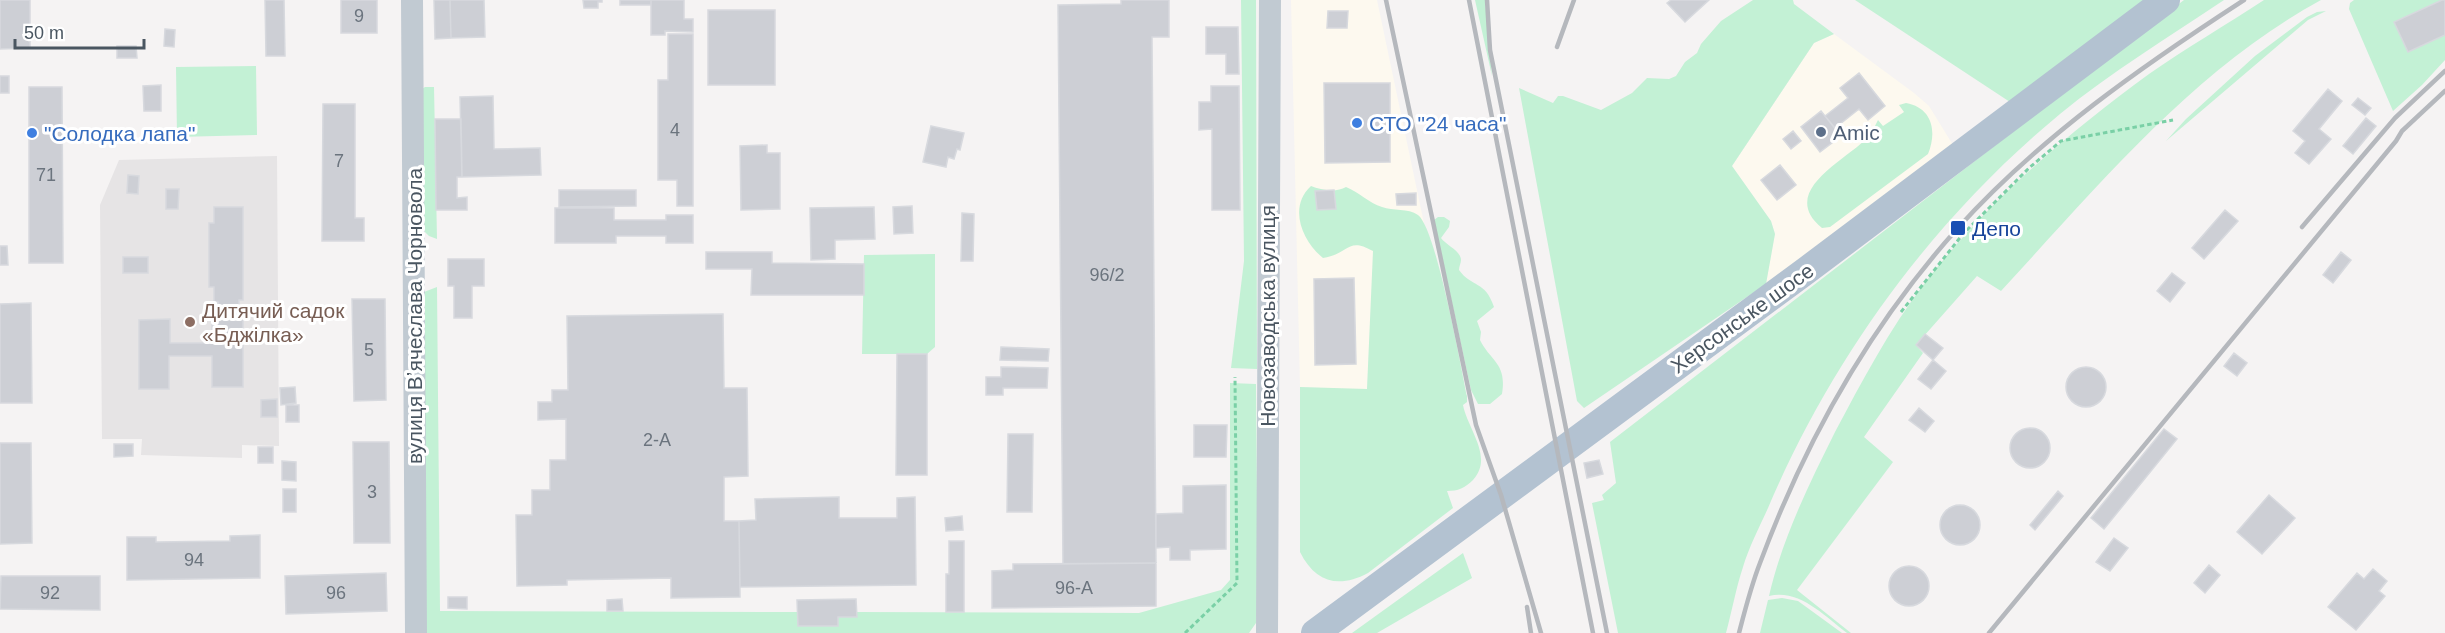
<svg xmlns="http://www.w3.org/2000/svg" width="2445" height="633" viewBox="0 0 2445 633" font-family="Arial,sans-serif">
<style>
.commercial{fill:#fdf9ef}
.education{fill:#e6e4e5}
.green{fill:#c3f1d5}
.building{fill:#cdcfd5;stroke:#d7d9de;stroke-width:1.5}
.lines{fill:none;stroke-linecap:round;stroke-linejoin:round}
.path{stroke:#7ad0a6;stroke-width:3;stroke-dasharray:4.5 3;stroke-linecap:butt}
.minor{stroke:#c1cad2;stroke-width:22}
.major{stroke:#b3c2d1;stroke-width:28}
.rail{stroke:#b5b8bd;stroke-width:4.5}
.shop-dot{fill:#3f7fe0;stroke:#fff;stroke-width:2}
.service-dot{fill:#5c6f8a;stroke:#fff;stroke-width:2}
.transit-dot{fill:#1a4fb4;stroke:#fff;stroke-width:2}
.education-dot{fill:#8d6e63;stroke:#fff;stroke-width:2}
.labels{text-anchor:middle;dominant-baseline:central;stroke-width:6;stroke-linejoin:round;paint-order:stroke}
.number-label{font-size:18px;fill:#6b747e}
.shop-label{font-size:21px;fill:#366cbe;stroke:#fff;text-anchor:start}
.service-label{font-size:21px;fill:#4e5e75;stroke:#fff;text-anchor:start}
.transit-label{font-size:21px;fill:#164399;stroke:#fff;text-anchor:start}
.education-label{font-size:21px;fill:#785e54;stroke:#fff;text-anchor:start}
.street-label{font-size:21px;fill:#4a5661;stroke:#fff}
</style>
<rect width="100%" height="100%" fill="#f5f3f3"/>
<path class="commercial" d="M1291,0h86l49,233 -52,13 -7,144 -67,-3z
M1834,34l80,59 15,13 24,39 -187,139 9,-51 -4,-12 -39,-55 82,-123z"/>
<path class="education" d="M277,156l2,290 -37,-1v13l-101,-3 1,-16h-40l-2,-234 19,-45z"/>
<path class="green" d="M1241,0h15l1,369 -26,-1 13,-107z
M1475,0h10l7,76z
M1753,0h40l1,4 40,30 -20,9 -82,123 39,55 4,13 -9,50 -182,124 -7,-7 -58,-313 34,15 5,-7h5l38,14 31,-17 15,-15 22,1 7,-3 9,-14 12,-9 4,-9 20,-23z
M1855,0h292l-137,102z
M2184,0h40c-55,37 -113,72 -164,114 -127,105 -228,243 -292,394 -9,20 -19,39 -25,59 -7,21 -11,44 -17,66h-108l-26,-130 12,-3 -2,-5 14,-12 -6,-41z
M2264,0h57c-128,70 -222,185 -320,291l-24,-15 -61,69 7,8 -59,84 29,25 -96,128 54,43h-4c-23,-17 -47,-44 -78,-37 13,-57 40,-112 66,-164 27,-51 54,-102 89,-148 62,-81 143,-150 225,-210 37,-26 77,-49 115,-74z
M2354,0h91v60l-23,25 -29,26 -44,-102 1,-6z
M2326,11l-18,9 -142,121 20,-22 69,-63 52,-39 10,-5z
M256,66l1,69 -80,2 -1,-70z
M425,87h9l3,152 -8,-3 -6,-6 -1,-141z
M1906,103c27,5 31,29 22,51l-98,73 -8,1c-45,-37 25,-68 46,-91 4,-5 7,-11 10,-17l5,6 21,-14 -5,-7z
M1311,186c10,4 25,7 35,1 13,5 23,16 36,20 11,4 26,1 36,8 18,13 43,152 49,181v6l-4,3c5,25 31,52 10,75 -8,8 -15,11 -26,11l6,17 -85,65c-30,16 -53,9 -68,-21v-165l67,2 6,-138c-26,-15 -24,3 -50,7 -21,-17 -35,-51 -12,-72z
M1438,217h6l6,4 -1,6 -8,11c5,7 20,13 20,22 0,3 -2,6 -2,10 13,18 26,10 35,37l-17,14 4,11 -1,8c11,22 27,23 22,54l-12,10h-12l-7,-14 -37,-170z
M935,254v93l-8,7h-65l2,-99z
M437,287l3,324 358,1v14h39l1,-9h18v-5l283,1 82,-23 9,-10v-197l26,1 2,220 -2,19 -7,10h-824l-1,-341z
M1463,553l9,25 -95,55h-25z
M1782,598l16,3 44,32h-82l8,-33z"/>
<path class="building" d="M0,0h30v48l-30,1z
M265,0h19l1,56h-19z
M341,0h36v33h-36z
M434,0h16l1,38 -16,1z
M450,0h34l1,37 -34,1z
M583,0h19v2h-4v6h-14z
M620,0h31v5h-31z
M651,0h33v19h9v13l-28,-1v4h-14z
M1121,0h48v37h-17l4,526 -93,1 -5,-559 63,-1z
M1671,0h38l-24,22 -18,-19z
M2442,0h3v35l-37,17 -14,-30z
M708,10h67v75h-67z
M1328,11h20l-1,17h-20z
M1206,27h32l1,47h-13v-20h-20z
M165,29l10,1 -1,17 -10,-1z
M668,34h25v172h-16v-26h-19v-100h10z
M117,46h19l1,12h-20z
M1859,73l26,33 -17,14 -9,-11 -24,19 -10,-12 23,-18 -8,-10z
M0,76h9v17h-9z
M1324,83h66v79l-65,1z
M161,85v26h-17l-1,-25z
M1211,86h28l1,124h-28v-81l-13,1v-28h12z
M29,87h33l1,176h-34z
M2328,89l14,12 -23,28 12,10 -22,25 -14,-11 10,-12 -12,-10z
M493,96l1,53 46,-1 1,27 -79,2 -2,-80z
M2358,98l13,10 -6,7 -13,-10z
M323,104h32v114h9v23h-42z
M1821,111l20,25 -21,16 -19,-25z
M2366,118l10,8 -23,28 -10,-8z
M435,119h26l1,58h-5v21l10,-1v13h-31z
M931,126l33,7 -4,17 -3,-1 -3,10 -6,-2 -2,10 -23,-5z
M1793,131l8,10 -10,8 -8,-10z
M767,145v8h13v56l-39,1 -1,-64z
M1780,165l16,20 -19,15 -16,-20z
M128,175l11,1 -1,18 -11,-1z
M166,189h13l-1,20h-12z
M559,190h77v16l-77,1z
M1334,190l2,19 -19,1 -2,-19z
M1416,193v12h-19l-1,-11z
M912,206l1,27 -19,1 -1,-27z
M214,207h29v93h-4v18h-21v-16h-4v-15h-5v-64h5z
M874,207l1,32 -40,1v19l-24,1 -1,-52z
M555,208h59v12h52v-5h27v28h-27v-7h-50v7h-61z
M2225,210l13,11 -34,38 -12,-11z
M962,213l12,1 -1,47h-12z
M0,246h7l1,19h-8z
M706,252h66v11l92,1v31h-113l1,-26h-46z
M2341,252l10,8 -18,23 -10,-8z
M123,257h25v16h-25z
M448,259h36v27h-12v32h-18v-32h-6z
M2172,273l13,10 -15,19 -13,-11z
M1354,278l2,86 -41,1 -1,-86z
M352,299h33l1,101 -32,1z
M31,303l1,100h-32v-99z
M723,314l1,74h23l1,88 -24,1v44h15l1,76 -69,1v-20l-104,2v5l-50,1 -1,-71h16v-25h18v-30h16v-41l-28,1v-18h14v-12h16l-1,-74z
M212,318h31v69h-31v-31h-43v33h-30v-69l31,-1v24h42z
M1925,334l18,14 -10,12 -17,-15z
M1001,347l48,2 -1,12 -48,-1z
M2234,353l13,10 -10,13 -13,-10z
M897,354h30v121h-31z
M1933,360l13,11 -15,18 -13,-10z
M1001,367l47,1 -1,20h-44v7h-17v-18h15z
M2066 387a20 20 0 1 1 40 0a20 20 0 1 1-40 0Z
M295,387l1,16 -15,2 -1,-17z
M277,399v18h-16v-17z
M286,405h13v17h-13z
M1919,408l15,13 -9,11 -16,-12z
M1194,425h33l-1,32h-32z
M2010 448a20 20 0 1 1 40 0a20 20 0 1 1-40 0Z
M2164,429l13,10 -73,90 -13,-11z
M1008,434h25l-1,78h-25z
M353,442h36l1,101h-36z
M0,443h31l1,100 -32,1z
M114,444h19v12l-19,1z
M258,447h15v16h-15z
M1599,460l4,14 -16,4 -3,-15z
M282,461l14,1v19l-14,-1z
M1226,485v64l-36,1v10h-20v-13l-14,1v-34l27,-1v-27z
M283,489h13v23h-13z
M2058,491l5,5 -28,34 -5,-5z
M2269,495l26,23 -33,36 -25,-22z
M839,497v21h58v-20l18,-1 1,88 -176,2 -1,-66 17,-1 -1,-21z
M1940 525a20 20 0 1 1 40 0a20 20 0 1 1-40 0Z
M962,516l1,14 -17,1 -1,-13z
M260,535v43l-133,2v-43h29v5l74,-1v-5z
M2114,538l14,10 -18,23 -14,-9z
M949,541h15v71h-18v-38h3z
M1156,563v43l-164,2v-37l21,-1v-6z
M2209,565l11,10 -15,18 -11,-10z
M1889 586a20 20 0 1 1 40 0a20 20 0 1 1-40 0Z
M2373,569l14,12 -8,10 6,5 -29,34 -28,-23 29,-34 7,6z
M386,573l1,38 -101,3 -1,-38z
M1,576h99v34l-100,-1z
M448,597h19v12l-19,-1z
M622,599l1,12h-16v-11z
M856,599l1,18h-19v9h-40l-1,-26z"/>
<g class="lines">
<path class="path" d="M1901,312l62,-78 66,-66 32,-27 112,-21
M1185,633l52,-50 -2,-206"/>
<path class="minor" d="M412,0l4,633
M1267,633l3,-633"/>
<path class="major" d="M1315,633l492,-363 359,-270"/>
<path class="rail" d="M1386,0l90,425 25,70 40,138
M1469,0l124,633
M1487,0l3,50 117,583
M1557,47l17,-47
M2302,227l93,-109 50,-47
M1527,607l4,26
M1739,633c6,-23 12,-47 21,-70 45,-121 110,-237 197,-334 82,-91 185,-163 287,-229
M1989,633l407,-492 6,-10 43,-40"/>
</g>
<g class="shop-dot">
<circle cx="1357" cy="123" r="6"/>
<circle cx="32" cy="133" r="6"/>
</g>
<circle class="service-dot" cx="1821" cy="132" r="6"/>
<rect class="transit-dot" x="1950" y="220" width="16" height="16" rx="3"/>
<circle class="education-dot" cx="190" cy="322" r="6"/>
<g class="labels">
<g class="number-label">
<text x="359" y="16">9</text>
<text x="675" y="130">4</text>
<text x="339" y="161">7</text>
<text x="46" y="175">71</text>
<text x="1107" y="275">96/2</text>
<text x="369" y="350">5</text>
<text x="657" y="440">2-А</text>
<text x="372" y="492">3</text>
<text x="194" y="560">94</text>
<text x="1074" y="588">96-А</text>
<text x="50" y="593">92</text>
<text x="336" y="593">96</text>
</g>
<g class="shop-label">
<text x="1369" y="123">СТО "24 часа"</text>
<text x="44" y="133">"Солодка лапа"</text>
</g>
<g class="service-label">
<text x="1833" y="132">Amic</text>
</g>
<g class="transit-label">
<text x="1972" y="228">Депо</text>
</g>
<g class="education-label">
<text x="202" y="310">Дитячий садок<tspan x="202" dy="24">«Бджілка»</tspan></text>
</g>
<g class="street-label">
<text transform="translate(414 316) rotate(-90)">вулиця Вʼячеслава Чорновола</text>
<text transform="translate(1267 316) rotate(-90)">Новозаводська вулиця</text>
<text transform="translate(1742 318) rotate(-36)">Херсонське шосе</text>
</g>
</g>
<path d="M15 39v9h129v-9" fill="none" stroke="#4a5661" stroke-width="3"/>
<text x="24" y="39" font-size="18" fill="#4a5661" stroke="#ffffff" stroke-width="4.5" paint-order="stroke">50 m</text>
</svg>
